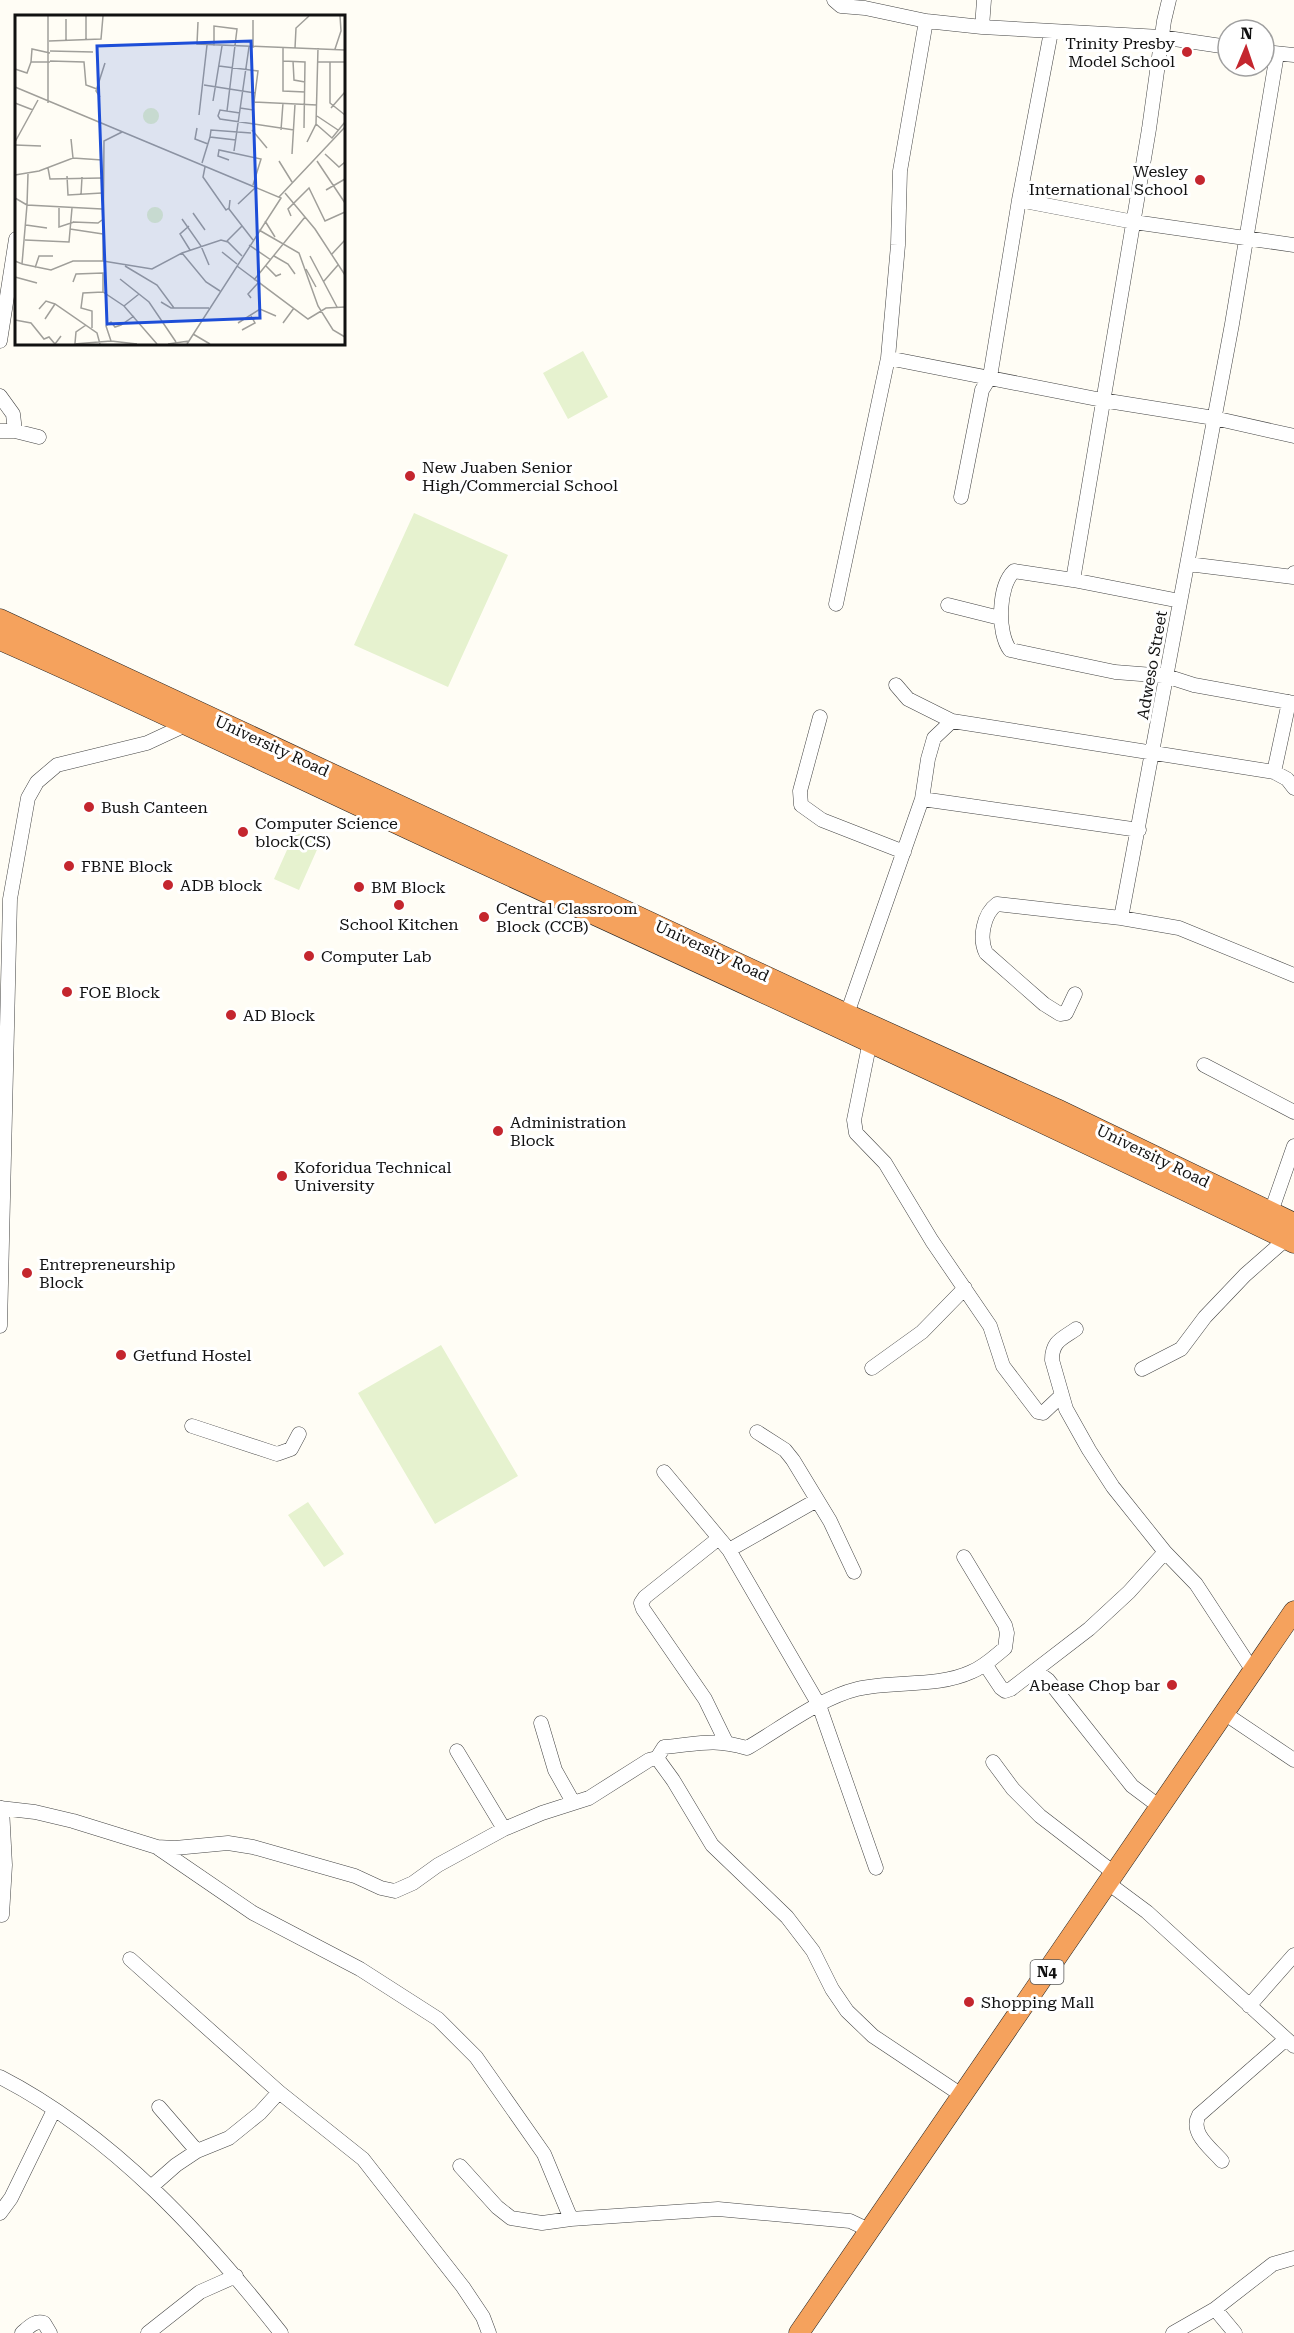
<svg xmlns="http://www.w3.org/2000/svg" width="1294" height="2333" viewBox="0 0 1294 2333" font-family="'Roboto Serif',serif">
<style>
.pitch{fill:#e6f2cf}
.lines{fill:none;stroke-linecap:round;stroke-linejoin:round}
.minor-casing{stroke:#444;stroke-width:15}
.highway-casing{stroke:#222;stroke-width:21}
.minor{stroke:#fff;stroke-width:14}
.highway{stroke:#f5a25d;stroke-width:20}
.poi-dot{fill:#c4262e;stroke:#fff;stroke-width:2}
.labels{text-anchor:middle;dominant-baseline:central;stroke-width:6;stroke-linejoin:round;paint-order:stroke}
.shield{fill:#fff;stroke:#585858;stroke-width:1.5}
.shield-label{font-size:15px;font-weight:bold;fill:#111}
.poi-label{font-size:16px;fill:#111;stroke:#fff;text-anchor:start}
.street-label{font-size:16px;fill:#111;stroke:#fff}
.inset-road{fill:none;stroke:#a09f9a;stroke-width:1.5}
.view{fill:#1d4ed8;fill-opacity:0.15;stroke:#1d4ed8;stroke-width:3}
.inset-edge{fill:none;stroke:#111;stroke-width:3}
</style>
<rect width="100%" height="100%" fill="#fffdf5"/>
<path class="pitch" d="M583,351l25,46 -40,22 -25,-46z
M414,513l94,42 -60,132 -94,-42z
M295,832l25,11 -21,47 -25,-11z
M441,1345l77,131 -83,48 -77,-131z
M308,1502l36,52 -20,13 -36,-52z"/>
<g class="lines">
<defs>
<path id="minor" d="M834,0l7,6 24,2 61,13 56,6 179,10 67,10
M982,27l2,-27
M1264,52l30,3
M1019,200l115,22 160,23
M0,341l16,-102
M888,358l214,42 112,18 80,18
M0,396l13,18 2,17
M0,431h15l24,6
M961,497l21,-107 8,-13 29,-177 32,-168
M1188,564l105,13 1,-4
M1073,580l76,-451 15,-108 5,-21
M1180,601l-107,-21 -59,-9c-16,15 -17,62 -4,79l105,22 51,4 28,9 100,18
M836,604l52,-246 10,-113 2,-74 26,-150
M948,605l52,13
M896,685l12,14 44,22
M1289,702l-15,70 13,7 7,9
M820,717l-20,74 1,14 21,15 82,32
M1139,830l-217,-31 6,-40 6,-21 18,-17 322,51
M1121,918l111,-594 45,-270
M1075,994l-9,19 -6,1 -16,-10 -58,-51c-7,-14 -3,-39 11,-49l124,14 58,10 115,47
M847,1014l75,-215
M870,1041l-16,79 2,13 29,30 47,78 58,85 13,40 35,46 5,1 19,-18
M1204,1065l90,47
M1271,1212l23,-66
M0,1326l10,-427 18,-101 9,-16 20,-17 90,-22 43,-20
M1076,1329c-14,10 -24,12 -24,31l14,49 23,41 24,37 52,65 31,32 57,87
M872,1368l50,-36 43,-44
M1142,1369l39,-20 24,-32 40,-42 41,-36
M192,1426l85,28 14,-5 8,-15
M757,1432l28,18 8,10 37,61 24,51
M664,1472l65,78 90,155 57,163
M719,1538l-74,59 -4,6 2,6 62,90 21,43
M729,1550l88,-50
M985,1664l16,24 4,3 6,-2 78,-60 40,-37 36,-40
M1036,1671l12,9 84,106 28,21
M1224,1713l70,47
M541,1723l14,47 18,32
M457,1751l47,78
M657,1758l7,-11c35,-3 48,-9 83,1 33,-19 73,-50 110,-59 36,-9 79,-1 114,-17 13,-5 23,-15 34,-24l2,-15 -2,-8 -41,-68
M993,1762l20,27 27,27 74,57
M0,1808l35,4 38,9 84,26 18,1 53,-5 25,4 102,29 26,12 14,3 18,-8 25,-18 66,-36 38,-16 47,-15 60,-38 8,-2 16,22 39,65 75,72 26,34 19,38 15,22 26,25 90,60
M158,1848l95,65 107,56 78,50 38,38 68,97 27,65
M1108,1883l39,29 147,134
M2,1915l3,-50 -3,-57
M130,1959l149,133 84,67 100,128 20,30 6,16
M1249,2006l45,-51
M0,2077c113,58 204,158 281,256
M159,2107l38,44
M1222,2161c-11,-13 -33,-28 -23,-46l87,-76
M460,2166l37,41 14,11 31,5 29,-4 147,-10 132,12 19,9
M151,2187l25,-22 21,-14 32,-13 31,-25 19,-21
M0,2213l11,-15 43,-88
M1215,2309l20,24
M22,2333c7,-6 13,-13 22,-10l6,10
M148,2333l52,-41 36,-16
M1173,2333l42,-24 58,-45 21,-6"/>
<path id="highway" d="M0,619l847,395 210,95 237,114
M0,640c151,66 299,139 449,208 283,130 565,260 845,395
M799,2333l495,-722"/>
</defs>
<use href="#minor" class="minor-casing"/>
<use href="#highway" class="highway-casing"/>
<use href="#minor" class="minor"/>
<use href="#highway" class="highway"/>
</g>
<g class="poi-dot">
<circle cx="1187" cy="52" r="6"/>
<circle cx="1200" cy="180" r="6"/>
<circle cx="410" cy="476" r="6"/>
<circle cx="89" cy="807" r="6"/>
<circle cx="243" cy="832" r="6"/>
<circle cx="69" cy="866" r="6"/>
<circle cx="168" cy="885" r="6"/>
<circle cx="359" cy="887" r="6"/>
<circle cx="399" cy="905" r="6"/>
<circle cx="484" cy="917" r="6"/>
<circle cx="309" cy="956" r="6"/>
<circle cx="67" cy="992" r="6"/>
<circle cx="231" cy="1015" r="6"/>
<circle cx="498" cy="1131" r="6"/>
<circle cx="282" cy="1176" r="6"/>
<circle cx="27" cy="1273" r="6"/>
<circle cx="121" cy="1355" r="6"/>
<circle cx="1172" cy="1685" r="6"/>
<circle cx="969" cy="2002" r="6"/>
</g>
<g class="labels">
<rect class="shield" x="1030.5" y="1960" width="33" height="24" rx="4.5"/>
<g class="shield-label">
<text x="1047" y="1972">N4</text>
</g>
<g class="poi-label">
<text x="1175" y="43" text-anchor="end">Trinity Presby<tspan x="1175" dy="18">Model School</tspan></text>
<text x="1188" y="171" text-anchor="end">Wesley<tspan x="1188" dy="18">International School</tspan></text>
<text x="422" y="467">New Juaben Senior<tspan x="422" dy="18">High/Commercial School</tspan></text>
<text x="101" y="807">Bush Canteen</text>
<text x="255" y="823">Computer Science<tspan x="255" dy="18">block(CS)</tspan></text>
<text x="81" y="866">FBNE Block</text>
<text x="180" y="885">ADB block</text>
<text x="371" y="887">BM Block</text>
<text x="496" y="908">Central Classroom<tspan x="496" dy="18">Block (CCB)</tspan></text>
<text x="399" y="924" text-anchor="middle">School Kitchen</text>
<text x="321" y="956">Computer Lab</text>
<text x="79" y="992">FOE Block</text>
<text x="243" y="1015">AD Block</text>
<text x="510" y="1122">Administration<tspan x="510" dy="18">Block</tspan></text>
<text x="294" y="1167">Koforidua Technical<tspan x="294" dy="18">University</tspan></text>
<text x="39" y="1264">Entrepreneurship<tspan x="39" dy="18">Block</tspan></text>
<text x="133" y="1355">Getfund Hostel</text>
<text x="1160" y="1685" text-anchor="end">Abease Chop bar</text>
<text x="981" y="2002">Shopping Mall</text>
</g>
<g class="street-label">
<text transform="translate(1152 665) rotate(-80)">Adweso Street</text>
<text transform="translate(272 746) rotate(25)">University Road</text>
<text transform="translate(712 951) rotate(25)">University Road</text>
<text transform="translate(1153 1156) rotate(26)">University Road</text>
</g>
</g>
<g transform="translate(15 15)">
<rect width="330" height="330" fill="#fffdf5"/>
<path d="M128 101a8 8 0 1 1 16 0a8 8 0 1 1-16 0ZM132 200a8 8 0 1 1 16 0a8 8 0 1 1-16 0Z" fill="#e6f2cf"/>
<path class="inset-road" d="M33,1v87M71,1v23M183,7l-1,22 148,6M51,25v-21M34,26l52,-2 2,-23M199,31v-20l23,3 -10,82M238,33v-28M268,33v43l22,1M280,33l1,-20 13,-12M320,34l6,-18 -1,-15M35,36l43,1M35,46l34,1 2,23 11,4M268,46l22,1 -1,66M278,46l1,19 11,2M16,47l1,-13 18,4M303,47h27M315,47v41l15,12M204,51l39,5 -5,39 -13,-2M0,54l12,4 4,-11h19M189,70l51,8M0,72l266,111 -94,146M85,82l-4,-6 9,-28M198,86l9,-55M239,87l63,3M0,88l18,7M316,93l14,-16M225,98l-20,-3 -2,6 2,3 74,11M184,100l8,-70M302,101l21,14M301,109l16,14 13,-16M182,113l-2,11 13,5M237,115l15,18M266,115l2,-27M56,124l2,19M221,125l-26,-3 1,-7 40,3M0,127l23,-42M292,127l9,-18 2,-76M0,130l26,1M219,136l15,-104M277,139l3,-50M310,139l14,13 6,-5M214,145l-11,-4 1,-6 42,9 -8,26M264,146l13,21M302,146l28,42M187,148l8,-26M190,152l-2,10 23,33 3,-2M33,153l2,11 52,-1M13,159l-1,31 75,4M0,160l24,-4 34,-13 29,2M52,161l1,19 34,-2M311,175l19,-11M270,178l30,36 30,46M66,180l1,-18M264,182l66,-70M0,183l12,7 -5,59 -7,-3M215,185l-1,9 24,31M223,189l17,-16M44,193v19l15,-5M178,198l12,17M276,201l-3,-7 21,-21 16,33 20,-9M167,204l19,27 8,19M250,206l10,16M58,207l25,1 4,-3M11,210l21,3M174,211l-9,8 10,16M55,214l33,5M244,215l40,23 19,53 15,24 12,7M10,225l44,2 3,-34M212,226l15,-15M234,230l22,15M207,237l15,12M167,238l39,-13 7,2 14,14M316,240l14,-15M259,241l14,8 7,10M295,241l27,51M88,246l1,-120 18,-9M7,249l29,6 22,-9h30l49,8 30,-16 24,29 14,9M110,251l32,19 17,23M222,251l71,53 18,-11 19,-1M251,251l10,10 5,-2M20,253l4,-12h14M291,254l10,18M0,262l22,6M105,264l29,23 27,40M239,265l51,-63M309,266l14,-16M58,267l3,-8 27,-1v19M236,283l-3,-4 10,-11M146,287l10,6h38M109,291l15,-12M24,294l7,-8 9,3 42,29 3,11M30,304l10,-15M0,305l16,3 13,16 5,-2 6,7 6,-8M223,308l22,-14 16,7M268,308l11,-15M77,313v-17l-11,-3 2,-15 20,-1 21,14 33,38M227,315l13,-7 -4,-7M178,319l17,10M96,326l-5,-15 5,-4 4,5 6,-2 13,-9M60,328l1,-11 10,-7M59,329l37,-3 26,3M153,329l21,-3"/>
<path class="view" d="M236,26l9,277 -153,6 -10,-278z"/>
<rect width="330" height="330" class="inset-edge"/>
</g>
<g transform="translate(1246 48) rotate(2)"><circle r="28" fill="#ffffff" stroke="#a0a0a0" stroke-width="1.5"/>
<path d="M0-4.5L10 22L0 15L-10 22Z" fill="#c4262e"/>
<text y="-9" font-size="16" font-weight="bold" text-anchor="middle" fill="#111111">N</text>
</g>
</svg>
